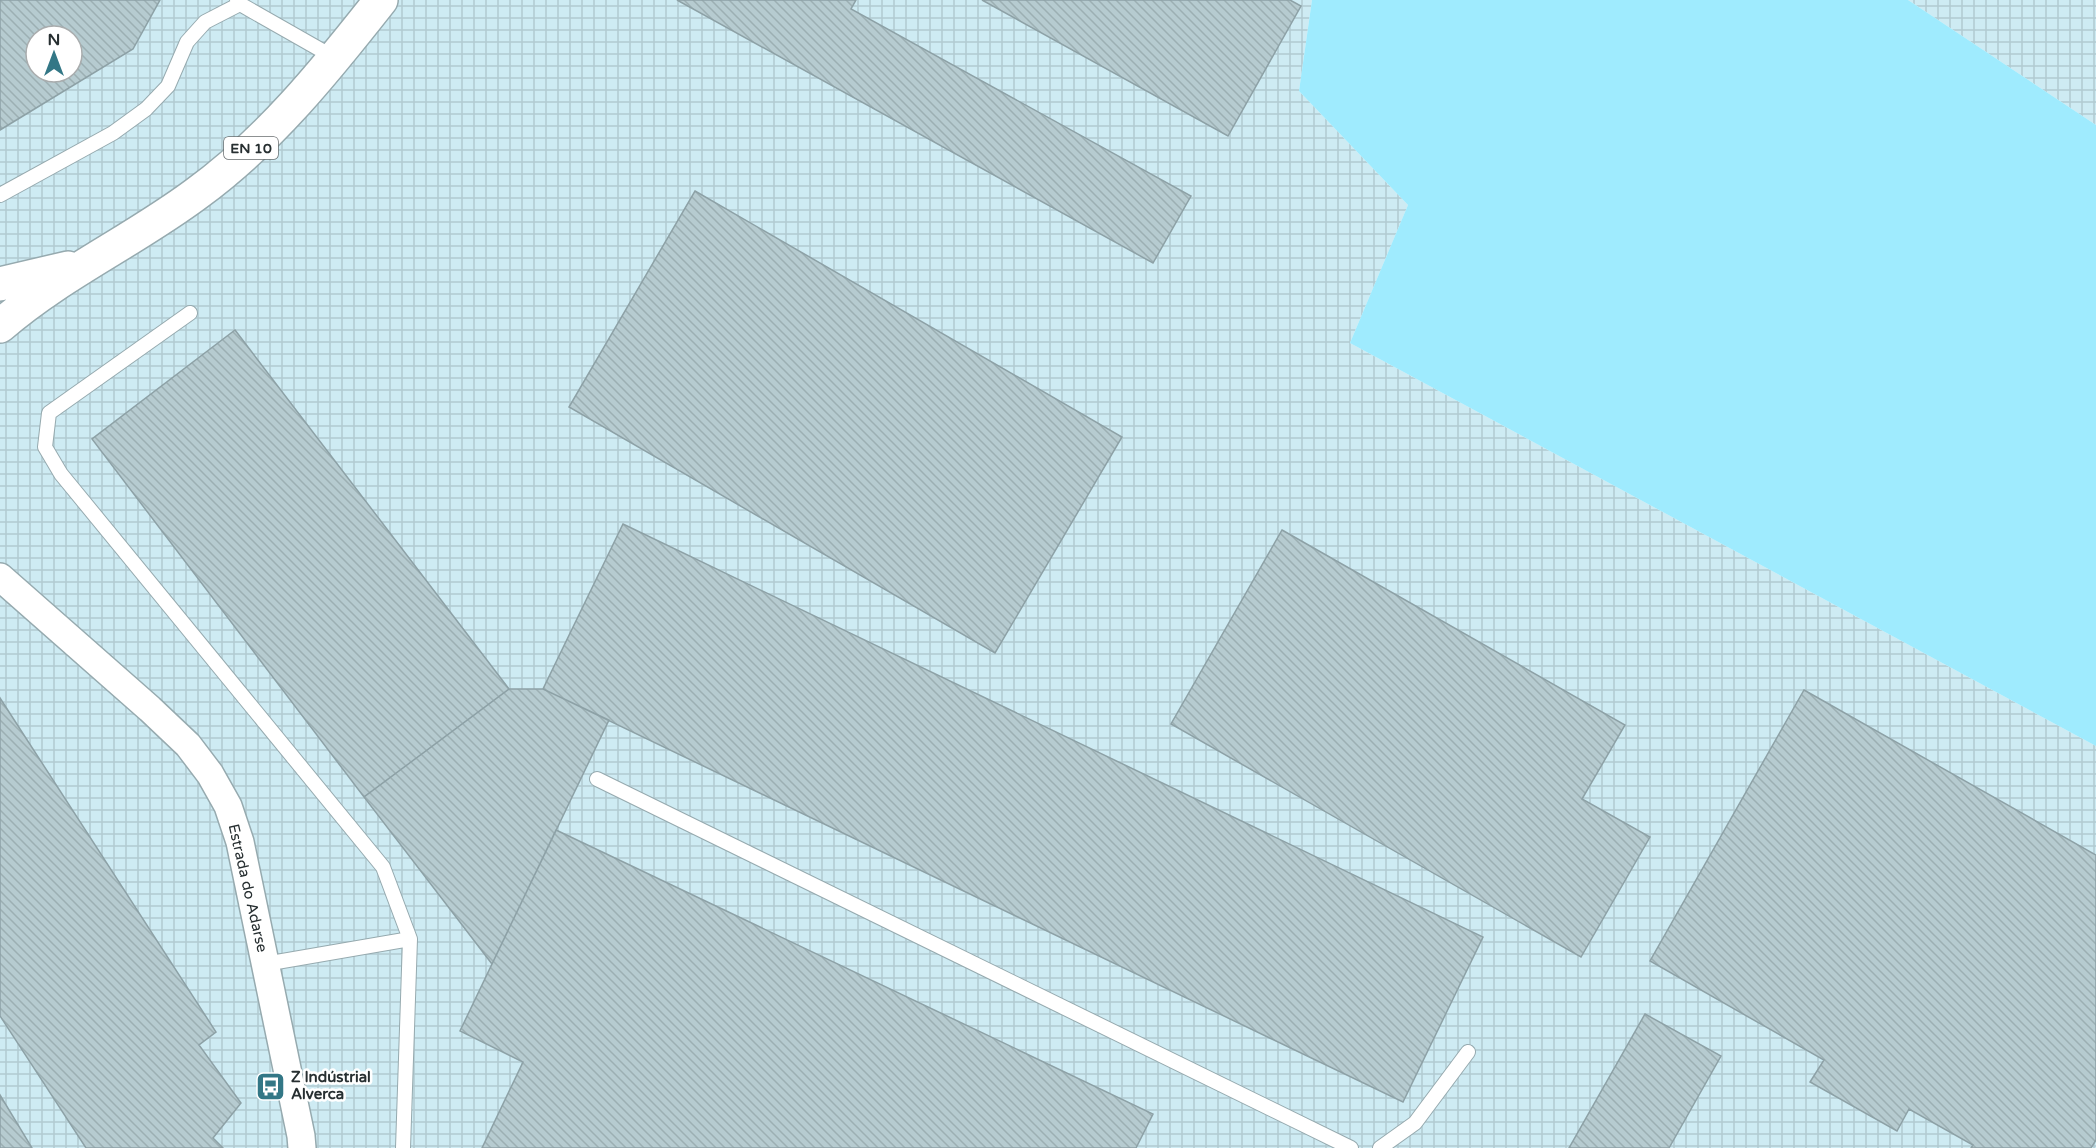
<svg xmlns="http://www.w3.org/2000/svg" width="2096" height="1148" viewBox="0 0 2096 1148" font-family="'Varela Round',sans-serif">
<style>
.industrial{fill:url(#industrial-grid);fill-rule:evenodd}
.green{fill:#9febfe}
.building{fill:url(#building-back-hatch);stroke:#8da1a6;stroke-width:1.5;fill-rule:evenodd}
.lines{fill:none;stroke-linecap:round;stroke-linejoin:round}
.lane-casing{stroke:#96aaaf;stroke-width:16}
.street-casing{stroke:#96aaaf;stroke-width:30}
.primary-casing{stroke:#96aaaf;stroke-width:36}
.lane{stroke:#fff;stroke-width:14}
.street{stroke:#fff;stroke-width:27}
.primary{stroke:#fff;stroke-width:33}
.labels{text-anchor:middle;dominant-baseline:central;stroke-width:5;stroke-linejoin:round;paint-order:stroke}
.shield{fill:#fff;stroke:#686d6f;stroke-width:1.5}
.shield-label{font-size:14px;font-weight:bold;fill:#272f31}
.street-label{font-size:15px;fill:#272f31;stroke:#fff}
.poi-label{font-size:15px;font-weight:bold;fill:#272f31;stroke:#fff;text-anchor:start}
</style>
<defs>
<pattern id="industrial-grid" width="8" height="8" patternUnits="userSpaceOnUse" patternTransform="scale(1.5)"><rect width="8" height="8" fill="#ceebf3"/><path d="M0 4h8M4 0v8" fill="none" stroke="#b1cad1"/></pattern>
<pattern id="building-back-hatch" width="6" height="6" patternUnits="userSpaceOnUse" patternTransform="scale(1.5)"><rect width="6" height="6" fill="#b6cbd0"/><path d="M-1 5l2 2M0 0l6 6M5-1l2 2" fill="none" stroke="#9cafb3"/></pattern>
</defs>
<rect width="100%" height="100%" fill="#e2f7fd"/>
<path class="industrial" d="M0,0h1312l-13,91 109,114 -58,138 746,403v402h-2096zM36,36h36v36h-36z
M1908,0h188v125z"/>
<path class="green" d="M1312,0h596l188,125v621l-746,-403 58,-138 -109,-114z"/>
<path class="building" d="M0,0h160l-27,49 -133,81zM36,36h36v36h-36z
M677,0h179l-5,9 340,187 -38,67z
M982,0h308l11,6 -73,130z
M695,191l427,246 -127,216 -426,-246z
M235,330l274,359 -145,108 -272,-358z
M623,524l860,413 -80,165 -860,-413z
M1282,530l343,195 -43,74 68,38 -69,120 -410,-233z
M509,689h34l66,31 -117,244 -128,-167z
M1804,690l292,165v285l-5,8h-120l2,-3 -64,-36 -12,22 -87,-49 14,-22 -174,-99z
M0,698l216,334 -17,13 42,58 -28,35 10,10h-137l-86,-132z
M556,830l597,284 -17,34h-654l41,-86 -63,-31z
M1645,1014l76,42 -52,92h-100z
M0,1095l32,53h-32z"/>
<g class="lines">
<defs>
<path id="lane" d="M237,0l3,4 95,54
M0,195l113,-62 33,-24 22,-23 19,-44 18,-20 35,-18
M190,313l-141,100 -4,34 16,27 322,393 27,72 -145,25
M597,779l754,369
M403,1148l7,-209
M1380,1148l35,-25 53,-71"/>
<path id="street" d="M0,577l150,132 38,36 22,29 18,32 12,36 61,294 1,12"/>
<path id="primary" d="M0,284l68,-16
M0,326c60,-52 133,-85 196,-132 73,-53 130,-124 185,-194"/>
</defs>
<use href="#lane" class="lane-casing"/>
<use href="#street" class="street-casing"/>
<use href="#primary" class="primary-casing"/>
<use href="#lane" class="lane"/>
<use href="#street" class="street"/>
<use href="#primary" class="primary"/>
</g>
<defs>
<symbol id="bus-square" viewBox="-11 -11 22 22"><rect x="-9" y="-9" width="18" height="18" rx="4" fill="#337786" stroke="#fff"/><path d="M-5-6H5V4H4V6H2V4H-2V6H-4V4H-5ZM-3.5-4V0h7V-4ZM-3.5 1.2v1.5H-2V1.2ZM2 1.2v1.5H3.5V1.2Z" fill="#fff"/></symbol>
</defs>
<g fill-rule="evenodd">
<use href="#bus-square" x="254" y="1070" width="33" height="33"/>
</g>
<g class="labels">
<rect class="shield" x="224" y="137" width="54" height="22" rx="4.5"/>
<g class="shield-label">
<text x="251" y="148">EN 10</text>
</g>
<g class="street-label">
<text transform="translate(248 888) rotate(77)">Estrada do Adarse</text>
</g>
<g class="poi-label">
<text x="291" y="1077">Z Indústrial<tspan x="291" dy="17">Alverca</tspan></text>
</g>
</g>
<g transform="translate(54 54)"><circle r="28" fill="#ffffff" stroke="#a9acad" stroke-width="1.5"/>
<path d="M0-4.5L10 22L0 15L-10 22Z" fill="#337786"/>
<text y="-9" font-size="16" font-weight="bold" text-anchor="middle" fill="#272f31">N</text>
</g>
</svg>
